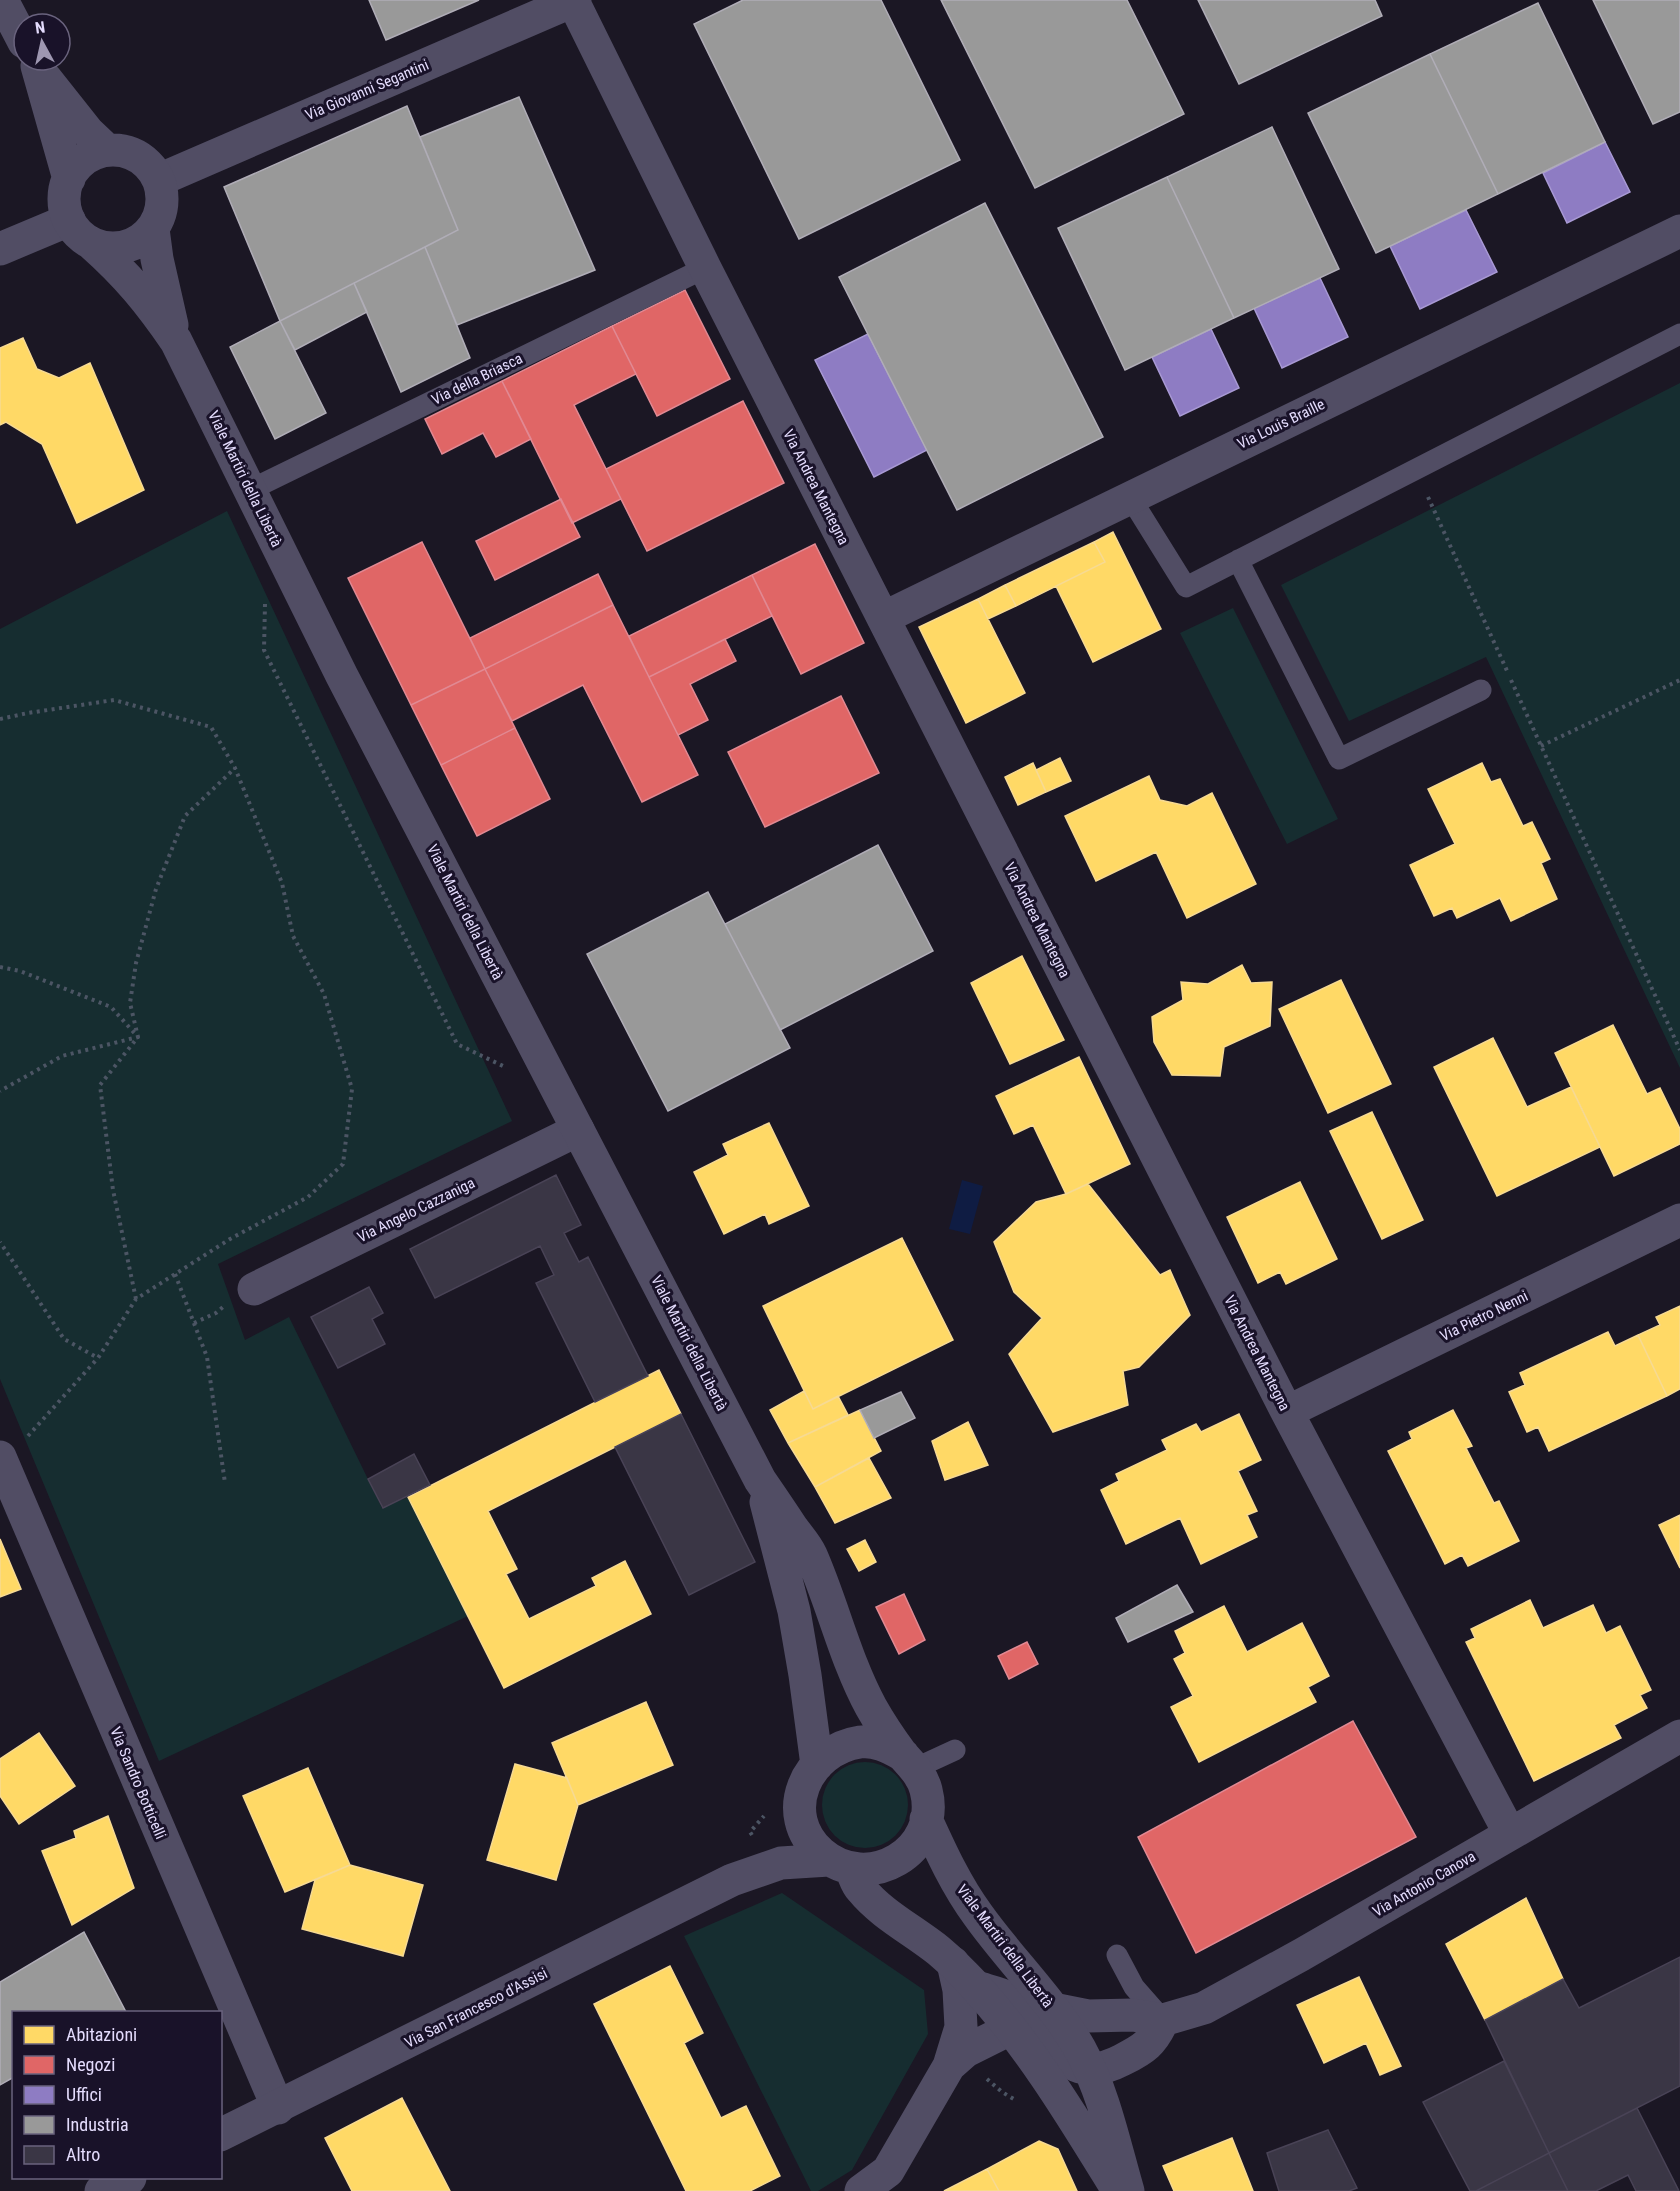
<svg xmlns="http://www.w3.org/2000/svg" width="1680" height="2191" viewBox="0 0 1680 2191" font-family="'Roboto Condensed',sans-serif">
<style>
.green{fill:#162d30}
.water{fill:#0f1c43}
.homes{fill:#ffd966;stroke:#f7da93;stroke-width:1.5}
.shops{fill:#e06666;stroke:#e18993;stroke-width:1.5}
.offices{fill:#8e7cc3;stroke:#a899d4;stroke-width:1.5}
.industry{fill:#999;stroke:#b0adb7;stroke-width:1.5}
.building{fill:#3a3645;stroke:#494356;stroke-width:1.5}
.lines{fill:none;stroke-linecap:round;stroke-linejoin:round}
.path{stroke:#4c5564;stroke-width:4;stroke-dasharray:3 4.5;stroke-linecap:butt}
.service{stroke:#514d64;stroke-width:21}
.minor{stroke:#514d64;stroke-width:33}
.tertiary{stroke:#514d64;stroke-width:33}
.labels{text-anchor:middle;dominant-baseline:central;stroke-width:6;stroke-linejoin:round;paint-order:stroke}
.street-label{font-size:15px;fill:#e4dcfd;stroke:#191229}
</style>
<rect width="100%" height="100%" fill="#1b1724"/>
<path class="green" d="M1680,383v685l-194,-411 -137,64 -68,-136z
M227,511l285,610 -294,143 27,76 44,-23 93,191 26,-11 60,119 -309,145 -159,-382v-750z
M1233,608l105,211 -51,25 -107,-211z
M822 1805a43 43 0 1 1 86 0a43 43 0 1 1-86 0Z
M782,1893l142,97 4,44 -76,136 -34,21h-7l-127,-255z"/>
<path class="water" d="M962,1180l21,6 -13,48 -21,-5z"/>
<path class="homes" d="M23,338l14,31 22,9 31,-15 54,127 -67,33 -35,-79 -36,-22 -6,3v-77z
M1113,532l48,97 -68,33 -37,-76 49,-24 -11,-20z
M1094,542l11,20 -89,44 -11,-21z
M1005,585l11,21 -28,13 -10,-20z
M978,599l47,94 -59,30 -47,-96z
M1060,758l11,23 -25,11 -10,-22z
M1033,763l13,29 -28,13 -13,-28z
M1482,763l9,19 9,-3 23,47 9,-4 18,37 -9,4 16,36 -46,22 -11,-23 -43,20 -5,-10 -18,8 -24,-51 45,-21 -27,-55z
M1149,776l11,24 27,6 25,-13 44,91 -69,34 -31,-66 -60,29 -31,-65z
M1022,956l42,84 -54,24 -39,-81z
M1242,965l9,18 21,-1 -2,44 -46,21 -4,29 -48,-1 -18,-33 -2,-25 31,-17 -2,-18 27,2z
M1341,980l50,104 -63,29 -49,-104z
M1613,1025l34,69 13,-6 20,41v15l-66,32 -59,-123z
M1493,1038l34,69 44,-20 29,60 -103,49 -63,-129z
M1079,1057l51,107 -64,30 -33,-69 -19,9 -18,-38z
M1372,1112l51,108 -41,19 -52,-108z
M769,1123l40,83 -40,18 -4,-10 -41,20 -30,-62 34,-17 -5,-11z
M1300,1182l37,77 -51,25 -6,-12 -22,11 -31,-66z
M1088,1184l72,91 10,-5 20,45 -51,52 -16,4 5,34 -75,27 -44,-78 33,-36 -28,-26 -20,-50 42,-40 30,-8z
M902,1238l51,102 -140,69 -50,-103z
M1680,1306v83l-13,7 -29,-61 22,-10 -4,-8z
M1608,1332l7,14 23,-11 29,61 -118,55 -11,-24 -11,5 -18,-40 16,-7 -5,-12z
M659,1370l22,44 -193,97 29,58 -11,5 23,45 67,-33 -4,-8 33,-17 26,53 -147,74 -96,-191z
M804,1391l9,18 25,-13 10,19 -60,28 -18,-33z
M860,1410l21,41 -66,36 -27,-44z
M1453,1410l19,36 -6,2 28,55 5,-2 20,40 -51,25 -6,-11 -17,9 -57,-113 24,-12 -3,-7z
M1239,1414l22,46 -23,11 19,40 -10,4 10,22 -56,27 -21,-46 -54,26 -25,-54 18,-9 -3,-7 51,-24 -5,-10 34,-16 5,8z
M968,1422l20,43 -43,15 -13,-39z
M869,1458l22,40 -56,25 -20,-36z
M1680,1515v53l-21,-43z
M0,1539l21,50 -21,8z
M865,1540l11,22 -17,9 -12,-22z
M1530,1600l13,28 50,-23 13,28 14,-7 31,64 -11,5 7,13 -33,17 7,13 -87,43 -68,-139 9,-4 -4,-9z
M1224,1606l23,46 55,-29 27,53 -21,11 8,15 -117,60 -28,-55 22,-11 -19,-37 11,-6 -10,-22z
M646,1702l27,63 -95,40 -26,-62z
M39,1733l36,53 -56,38 -19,-28v-37z
M515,1764l52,14 11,27 -22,75 -69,-20z
M308,1768l42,97 -65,27 -42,-96z
M108,1816l26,72 -62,37 -30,-74 34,-13 -2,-7z
M350,1865l73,20 -20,71 -101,-27 13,-49z
M1526,1898l37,81 -78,41 -39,-76z
M670,1966l33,67 -19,10 37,75 25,-12 34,70 -30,15h-64l-92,-187z
M1359,1977l42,89 -21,9 -14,-32 -42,20 -27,-58z
M402,2098l48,93h-98l-27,-53z
M1232,2138l21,53h-79l-11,-25z
M1039,2141l19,8 19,42h-78l-12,-22z
M987,2169l12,22h-55z"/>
<path class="shops" d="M685,290l45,89 -73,37 -45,-90z
M612,326l24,48 -62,31 47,94 -49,24 -70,-142z
M502,381l29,58 -35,18 -13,-24 -41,21 -17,-35z
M743,401l41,82 -137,68 -41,-82z
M561,499l19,38 -85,43 -19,-39z
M422,542l63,127 -74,36 -63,-127z
M815,544l49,99 -63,31 -49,-99z
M598,574l15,31 -128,64 -15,-31z
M752,575l20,41 -123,61 -20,-41z
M613,605l85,170 -56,27 -59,-117 -71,36 -27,-52z
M725,639l11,22 -46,23 18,36 -30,15 -29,-58z
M485,669l30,59 -74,37 -30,-60z
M841,696l38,77 -114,54 -37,-75z
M515,728l35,71 -73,37 -36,-71z
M904,1594l21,46 -26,14 -23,-47z
M1027,1642l11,22 -29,15 -11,-23z
M1353,1721l63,116 -220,116 -58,-116z"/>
<path class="offices" d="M1605,142l25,50 -63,31 -24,-50z
M1466,210l31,62 -77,37 -30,-63z
M1320,278l28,59 -66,31 -28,-60z
M1211,329l28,59 -59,28 -28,-59z
M868,334l59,116 -53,27 -59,-117z"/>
<path class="industry" d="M369,0h110l-93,40z
M743,0h138l79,160 -161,79 -105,-215z
M941,0h186l57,114 -149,74z
M1198,0h177l7,16 -143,68z
M1593,0h87v112l-27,12z
M1538,3l67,139 -107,52 -68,-140z
M1430,54l68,140 -122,59 -68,-140z
M519,97l76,173 -138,55 -32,-78 33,-17 -38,-93z
M407,106l51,124 -178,91 -56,-134z
M1272,127l67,142 -105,49 -67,-141z
M1167,177l67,141 -109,52 -67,-142z
M985,203l118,234 -146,73 -118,-233z
M425,247l45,111 -69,34 -47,-109z
M354,283l13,29 -72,38 -15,-29z
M280,321l46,92 -51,26 -45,-92z
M878,845l55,106 -153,79 -55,-106z
M708,892l82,156 -122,63 -81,-157z
M901,1392l14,26 -41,20 -14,-28z
M1177,1585l16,27 -65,30 -12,-24z
M84,1932l42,80h-112v65l-14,8v-103z"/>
<path class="building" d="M556,1175l25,50 -17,8 15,29 9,-5 60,119 -53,26 -59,-119 18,-8 -14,-29 -105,52 -25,-49z
M369,1287l14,26 -11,6 13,25 -47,24 -27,-51z
M681,1414l74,148 -66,33 -74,-148z
M414,1454l16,31 -47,23 -15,-29z
M1680,1957v129l-131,67 -64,-133 78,-41 16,29z
M1504,2061l45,92 -73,38h-6l-47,-89z
M1637,2108l42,83h-43l-8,-16 -32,16h-28l-19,-38z
M1328,2130l29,58 -8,3h-70l-12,-38z
M1549,2153l19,38h-92z"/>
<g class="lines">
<path class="path" d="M1428,497l80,176
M265,604l-1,46 193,394 46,22
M1511,680l169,370
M0,719l28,-6 86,-13 97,27 24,41 47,115 11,53 31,58 28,95 -9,75 -35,33 -78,42 -94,60 -38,59 -34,-19 -64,-97
M1541,746l139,-66
M0,967l20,4 91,36 27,30 -76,19 -62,35
M175,1274l32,83 18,126
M136,1299l-23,-109 -13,-105 38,-48 -8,-34 6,-40 20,-74 29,-73 50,-48
M194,1323l22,-10 8,-7
M28,1436l70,-78
M752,1835l-2,-3 14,-16
M987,2079l15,13 15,9"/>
<path class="service" d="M250,490l455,-222
M1130,497l56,90 494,-253
M1238,560l101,199 142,-69
M916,1768l39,-18
M1117,1955l17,32 29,33"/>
<path class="minor" d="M573,1l132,267 582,1144 223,422
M159,180l416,-180
M0,249l69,-29
M883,618l797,-387
M254,1289l324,-159
M1287,1412l393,-192
M0,1457l278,651
M976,1987c12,4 29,7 39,14 12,7 18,21 26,32 24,31 43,47 81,27 22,-11 31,-17 41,-40
M1053,2009l35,7 45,-1 30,5 41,-12 97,-53 379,-219
M949,2066l17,-15 44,-22
M861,2191l27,-20 61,-105 12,-39 -2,-37 -6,-27"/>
<path class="tertiary" d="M2,0l22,42
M37,66l32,113
M46,79l42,53 19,18
M64 199a49 49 0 1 1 98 0a49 49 0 1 1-98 0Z
M153,229l4,30 15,66
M92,244c36,32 57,58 84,97l166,335 418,804c11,16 22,32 33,49 6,8 14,17 18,26 22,50 34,104 60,152 9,16 19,31 30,46 10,12 21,21 25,37 16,61 -58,104 -105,63 -44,-39 -15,-103 39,-111 16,-2 30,6 43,13
M766,1502l28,109 11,64 12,90
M926,1819c15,33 30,66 52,96 32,45 74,85 102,134 24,44 34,94 48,142
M851,1869c3,6 5,15 10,20 21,26 52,41 78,62 13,11 25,23 36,35 55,60 97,130 139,198
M220,2135l512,-255 49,-17 48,-3
M101,2191l29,-13"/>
</g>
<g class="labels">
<g class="street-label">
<text transform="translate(367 90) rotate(-23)">Via Giovanni Segantini</text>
<text transform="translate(477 379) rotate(-26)">Via della Briasca</text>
<text transform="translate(1281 424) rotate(-26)">Via Louis Braille</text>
<text transform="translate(245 479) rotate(64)">Viale Martiri della Libertà</text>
<text transform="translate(816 487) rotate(63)">Via Andrea Mantegna</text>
<text transform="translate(465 912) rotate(63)">Viale Martiri della Libertà</text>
<text transform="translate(1037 920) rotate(63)">Via Andrea Mantegna</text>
<text transform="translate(416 1210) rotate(-26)">Via Angelo Cazzaniga</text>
<text transform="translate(1484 1316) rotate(-26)">Via Pietro Nenni</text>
<text transform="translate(689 1343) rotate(63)">Viale Martiri della Libertà</text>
<text transform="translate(1257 1353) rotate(63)">Via Andrea Mantegna</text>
<text transform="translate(138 1783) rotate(67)">Via Sandro Botticelli</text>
<text transform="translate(1424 1884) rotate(-30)">Via Antonio Canova</text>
<text transform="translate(1005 1946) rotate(53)">Viale Martiri della Libertà</text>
<text transform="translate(476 2008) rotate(-27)">Via San Francesco d'Assisi</text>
</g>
</g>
<rect x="12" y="2011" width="210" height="168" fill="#191229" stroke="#6a637e" stroke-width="1.5"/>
<rect x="24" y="2026" width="30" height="18" fill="#ffd966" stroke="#6a637e" stroke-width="1.5"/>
<text x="66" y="2041" font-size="18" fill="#e4dcfd">Abitazioni</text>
<rect x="24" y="2056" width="30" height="18" fill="#e06666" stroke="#6a637e" stroke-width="1.5"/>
<text x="66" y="2071" font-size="18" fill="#e4dcfd">Negozi</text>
<rect x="24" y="2086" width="30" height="18" fill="#8e7cc3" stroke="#6a637e" stroke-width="1.5"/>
<text x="66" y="2101" font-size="18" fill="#e4dcfd">Uffici</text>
<rect x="24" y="2116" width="30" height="18" fill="#999999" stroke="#6a637e" stroke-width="1.5"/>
<text x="66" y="2131" font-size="18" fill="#e4dcfd">Industria</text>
<rect x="24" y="2146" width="30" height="18" fill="#3a3645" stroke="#6a637e" stroke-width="1.5"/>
<text x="66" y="2161" font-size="18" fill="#e4dcfd">Altro</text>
<g transform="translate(42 42) rotate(352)"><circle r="28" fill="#191229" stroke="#6a637e" stroke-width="1.5"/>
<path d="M0-4.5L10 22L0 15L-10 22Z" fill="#9e97b1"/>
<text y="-9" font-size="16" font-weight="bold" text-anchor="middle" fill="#e4dcfd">N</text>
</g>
</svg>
